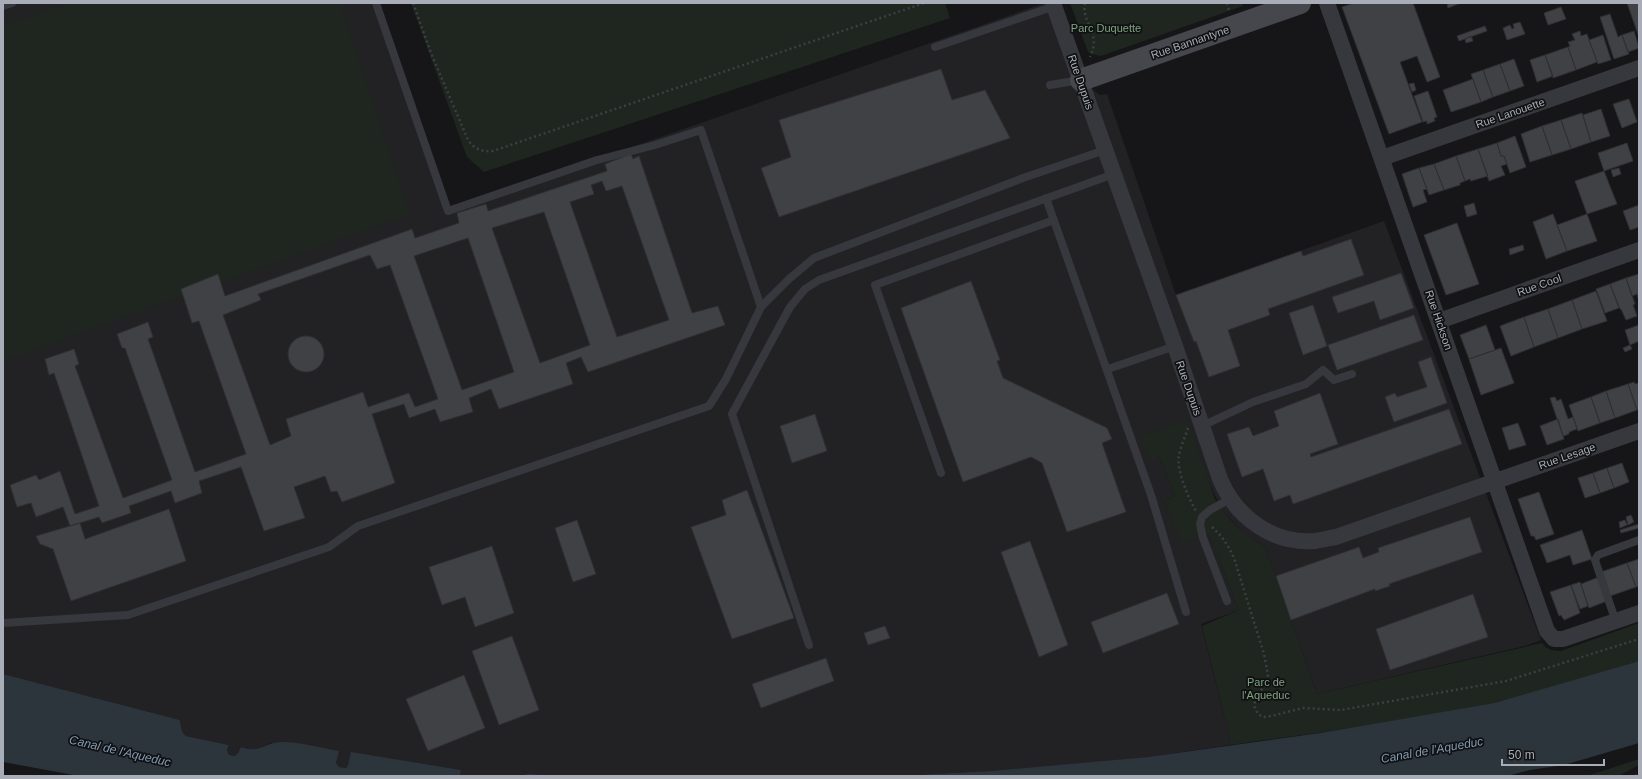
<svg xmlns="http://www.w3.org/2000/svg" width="1642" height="779" viewBox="0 0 1642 779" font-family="Helvetica,sans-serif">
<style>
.built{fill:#222225}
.green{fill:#1e261f}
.water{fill:#2c353c}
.building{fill:#404145;stroke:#303034;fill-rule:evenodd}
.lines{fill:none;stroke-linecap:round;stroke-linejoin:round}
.path{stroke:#3d3f44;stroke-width:2.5;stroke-dasharray:2 3;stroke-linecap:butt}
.lane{stroke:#37383d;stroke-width:8}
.street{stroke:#37383d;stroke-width:16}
.secondary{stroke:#45474d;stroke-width:22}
.labels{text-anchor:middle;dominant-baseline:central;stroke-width:3.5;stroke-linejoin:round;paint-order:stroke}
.park-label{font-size:11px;fill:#7fa381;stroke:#111113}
.street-label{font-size:11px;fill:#a8adb8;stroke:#111113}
.water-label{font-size:12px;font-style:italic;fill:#7f9bb3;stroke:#111113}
</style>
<rect width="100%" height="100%" fill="#161618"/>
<path class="built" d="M3,3h377l68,208 597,-208 36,77 19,15 7,-1 69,201 208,-74 157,419 -16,6 -208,48 -52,-148 -18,-10 -11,-11 -14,-15 -11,-23 -52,-31 16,40 -11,5 18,42 27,-11 30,78 -38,14 27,107 2,14 -82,12 -52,5 -105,9 -94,5h-331l-38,-2 -12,2h-56l1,-6 -110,-17 -3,12 -2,3 -7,-1 -3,-4 2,-12 -67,-8 -16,7h-5l-9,-3 -3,6 -3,3 -6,-1 -2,-5 2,-5 -43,-9 -3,-2 -2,-5 -1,-9 -177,-46z"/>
<path class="green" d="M68,3h272l70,211 -407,147v-335z
M411,3h534l5,15 -466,154 -17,-15z
M1070,3h172l1,3 -142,50 -10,-2 -3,-2z
M1187,420l28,79c13,20 28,37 50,47l52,148 225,-51c5,7 11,8 19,8l78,-28v38l-144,43 -165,27 -100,14 -2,-14 -26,-105 37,-16 -30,-77 -27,11 -18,-43 11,-5 -16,-40 -10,4 -9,-24z
M1639,759v6l-21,11h-31z"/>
<path class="water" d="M1639,661v82l-75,22 -34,5 -23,6h-610l94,-5 157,-14 172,-24 175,-30z
M3,674l177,46c1,7 1,12 6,16l43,9 -2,5 2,5 6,1 3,-3 3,-6c20,7 23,-5 42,-5 18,0 37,6 56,9l-3,12 3,4 7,1 2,-3 3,-13 110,18 -1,6h-381l-76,-14z
M528,774l38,2h-50z"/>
<path class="building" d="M1354,3h59l27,74 -13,5 -10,-26 -17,6 22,60 -33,12 -47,-127z
M1447,3h14l-13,5z
M1627,3h11l1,4v30z
M1561,7l5,12 -18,6 -4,-12z
M1610,14l8,23 4,-2 7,19 -15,5 -14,-42z
M1520,22l5,12 -18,6 -4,-12 7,-3 2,4 2,-1 -1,-4z
M1485,26l2,5 -28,10 -2,-5z
M1580,31l1,5 6,-2 10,28 -21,8 -8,-23 2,-1 -2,-4 7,-2 -3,-6z
M1634,31l5,17 -11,4 -6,-17z
M1603,35l8,25 -13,4 -9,-24z
M1471,36l2,5 -7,2 -1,-4z
M1568,47l8,23 -23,8 -8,-23z
M1545,55l8,21 -16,6 -7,-22z
M1514,59l10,27 -14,5 -10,-27z
M1500,64l10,27 -17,6 -10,-27z
M941,69l11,31 33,-10 25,48 -231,79 -18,-49 30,-11 -12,-37z
M1483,70l10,27 -12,5 -10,-28z
M1473,79l8,23 -30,10 -8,-22z
M1414,83l2,7 -4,2 -3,-8z
M1428,91l9,26 -3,1 1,3 -8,3v-3l-4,1 -9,-26z
M1629,99l8,23 -15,6 -9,-24z
M1601,109l9,27 -19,6 -8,-27z
M1582,113l9,29 -20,7 -10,-29z
M1561,120l10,29 -19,6 -10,-29z
M1542,126l10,29 -22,7 -9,-28z
M1515,136l11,31 -16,6 -6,-17h-3l-4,-13z
M1497,143l4,13h3l3,8 -6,2 4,9 -16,6 -11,-32z
M1627,143l6,18 -29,10 -6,-18z
M1478,149l10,27 -17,5 -1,-2 -5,2 -9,-25z
M631,154l2,5 6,-3 53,157 26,-7 7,19 -137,47 -7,-15 -15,6 7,21 -74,25 -8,-20 -22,9 4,14 -33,10 -5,-13 -26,9 -5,-14 -32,10 23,69 -53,19 -5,-11 -6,1 -6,-16 -31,11 11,31 -41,13 -23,-64 -42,14 3,12 -27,10 -4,-12 -42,15 2,7 -29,10 -3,-6 -29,9 -7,-19 -27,10 -5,-14 -14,4 -7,-22 26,-10 3,5 21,-9 15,43 24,-8 -45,-133 -5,2 -4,-16 29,-10 5,15 -4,2 48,132 49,-18 -47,-132h-3l-5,-14 31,-12 5,15 -5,2 47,133 51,-18 -47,-133 -7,2 -11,-34 37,-15 7,22 187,-67 3,9 44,-15 -2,-10 29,-9 2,7 119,-40 -2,-7zM602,181l4,10 16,-5 47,134 -52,17 -47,-135 24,-8 -3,-9zM544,212l46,133 -50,18 -48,-135zM468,238l46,134 -52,18 -48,-134zM370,255l7,14 13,-4 48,134 -23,8 -6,-14 -41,14 -5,-15 -77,27 5,17 -21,9 -47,-130 38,-15 -3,-6z
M1456,156l9,25 -5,2v2l-16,5 -10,-26z
M1434,164l10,26 -15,5 -10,-27z
M1419,168l8,21 -4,1 4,12 -14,5 -11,-33z
M1619,168l2,6 -8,3 -2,-7z
M1604,171l13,33 -30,10 -12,-33z
M1474,203l3,11 -10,3 -3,-11z
M1639,205v22l-9,3 -7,-19z
M1553,214l14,37 -21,8 -13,-37z
M1587,214l10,27 -30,10 -10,-26z
M1457,223l22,61 -33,11 -22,-60z
M1351,239l13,36 -96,34 2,6 -42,15 12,36 -31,11 -13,-36 -2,1 -18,-47 125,-44 2,5z
M1523,245l1,5 -14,5 -1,-6z
M1401,273l13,35 -34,12 -6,-19 -36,12 -6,-16z
M1639,274v27l-2,-7 -5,2 -6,-18z
M1626,278l9,26 -2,1 4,11 -11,4 -5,-11h-1l-10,-25z
M971,281l29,79 -3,1 6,17 104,50 5,11 -10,4 24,69 -59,20 -25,-69 -11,-6 -68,25 -62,-174z
M1610,284l9,24 -14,5 -9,-24z
M1596,291l11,30 -25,8 -10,-29z
M1572,300l10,29 -24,9 -10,-29z
M1313,305l14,41 -24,9 -14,-42z
M1548,309l10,29 -24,9 -10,-30z
M1414,315l9,25 -86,30 -9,-25z
M1524,317l10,30 -23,9 -11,-30z
M1486,325l9,25 -26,9 -9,-24z
M1639,325v16l-9,4 -5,-15z
M288 354a18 18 0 1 1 36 0a18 18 0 1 1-36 0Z
M1630,345l2,4 -7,3 -2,-4z
M1501,348l13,35 -33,12 -12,-36z
M1431,357l16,46 -53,19 -9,-25 10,-4 2,4 30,-10 -9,-25z
M1634,382l1,2 4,-1v26l-2,1 -9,-26z
M1628,384l9,26 -22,8 -9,-27z
M1606,391l9,27 -15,5 -9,-26z
M1320,393l18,51 -28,10 1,3 138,-48 13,35 -169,60 -3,-9 -16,6 -11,-32 -21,8 -15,-43 22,-7 4,9 26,-10 -5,-15z
M1555,397l2,4 4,-2 7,20 5,-2 4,12 -8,3v2l-6,2 -13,-38z
M1591,397l9,26 -22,8 -9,-26z
M815,414l12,37 -35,12 -12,-37z
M1558,419l6,20 -17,6 -7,-19z
M1518,423l8,22 -17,5 -7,-22z
M1622,463l7,19 -15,6 -7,-20z
M1607,468l7,20 -14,5 -7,-20z
M1593,473l7,20 -15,5 -7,-20z
M747,490l47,128 -62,21 -41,-112 35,-12 -4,-15z
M1539,492l15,42 -18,6 -2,-4h-3l-13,-37z
M169,509l17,52 -115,40 -18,-52 -13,-5 -4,-8 44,-13 5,16z
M1631,515l3,7 -6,3 -2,-8z
M1470,517l12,35 -93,32 1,2 -15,5v-2l-84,31 -15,-44 83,-29 4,11 16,-6 -1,-4z
M577,520l19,54 -23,8 -18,-54z
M1625,520l2,5 -7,3 -1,-6z
M1639,524v4l-18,5 -1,-3z
M1582,530l10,29 -19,6 -3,-10 -23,8 -7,-18z
M1030,541l38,104 -29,12 -38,-105z
M492,546l22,67 -39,14 -10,-30 -23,8 -13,-38z
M1639,559v27l-3,1 -9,-24z
M1627,563l9,24 -26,9 -9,-24z
M1599,577l8,24 -18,7 -8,-24z
M1580,582l8,24 -8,3 -9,-24z
M1571,585l9,28 -16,7 -3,-5 -2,1 -9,-24z
M1167,593l12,31 -76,29 -12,-31z
M1473,594l15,43 -98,33 -14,-41z
M885,626l5,12 -22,7 -4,-12z
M512,636l27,74 -40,15 -27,-74z
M826,658l8,23 -73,27 -9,-24z
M464,675l21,53 -57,23 -22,-52z"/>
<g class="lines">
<path class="path" d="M413,3l18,50 37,87c6,9 14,12 25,11l431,-148
M1085,3c-4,20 17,29 5,54
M1227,3l2,7
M1188,428c-3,9 -7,18 -9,27 -3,15 9,42 17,56
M1212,527c10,9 16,18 22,31l30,96 4,21 -5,12 -8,14 -1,5 4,8 5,3 9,-1 31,-8 38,2 165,-29 133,-42
M1635,776l4,-2"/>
<path class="lane" d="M3,6l9,-3
M935,47l120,-41
M1050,85l30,-5
M1046,198l105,297 35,117
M761,307l28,-28 25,-21 209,-80 82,-28
M1108,369l67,-23
M1202,426l51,-24 53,-18 17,-14 11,10 18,-6
M941,473l-66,-188 179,-65
M1227,601l-24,-63 -3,-14 2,-7 8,-7 20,-11
M1616,622l-21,-62 3,-5 41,-15
M3,623l125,-8 201,-68 29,-21 351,-120 17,-27 35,-72 -60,-177 -46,15 -58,15 -149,51 -72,-208
M809,645l-77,-231 58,-107 15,-18 14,-9 295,-106"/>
<path class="street" d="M1053,3l122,343 45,133c16,38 52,65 95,62 7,-1 14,-3 21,-4l303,-106
M1327,3l220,628 7,8h9l76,-26
M1382,158l257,-90
M1439,321l200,-71"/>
<path class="secondary" d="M1081,80l219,-77"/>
</g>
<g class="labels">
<g class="park-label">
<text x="1106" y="28">Parc Duquette</text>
<text x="1266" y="682">Parc de<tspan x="1266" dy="13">l'Aqueduc</tspan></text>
</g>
<g class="street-label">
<text transform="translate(1190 42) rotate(-19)">Rue Bannantyne</text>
<text transform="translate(1081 82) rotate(71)">Rue Dupuis</text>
<text transform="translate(1510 113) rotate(-19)">Rue Lanouette</text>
<text transform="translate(1539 285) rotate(-19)">Rue Cool</text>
<text transform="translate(1439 320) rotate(71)">Rue Hickson</text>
<text transform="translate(1189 388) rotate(71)">Rue Dupuis</text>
<text transform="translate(1567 456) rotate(-19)">Rue Lesage</text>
</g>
<g class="water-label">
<text transform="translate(1432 750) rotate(-10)">Canal de l'Aqueduc</text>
<text transform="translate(120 751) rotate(13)">Canal de l'Aqueduc</text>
</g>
</g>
<rect width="1642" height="779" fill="none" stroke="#a8adb8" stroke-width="8"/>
<path d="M1502 759v6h102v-6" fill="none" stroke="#a8adb8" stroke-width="2"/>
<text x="1508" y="759" font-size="12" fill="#a8adb8" stroke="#111113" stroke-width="3" paint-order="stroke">50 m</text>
</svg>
